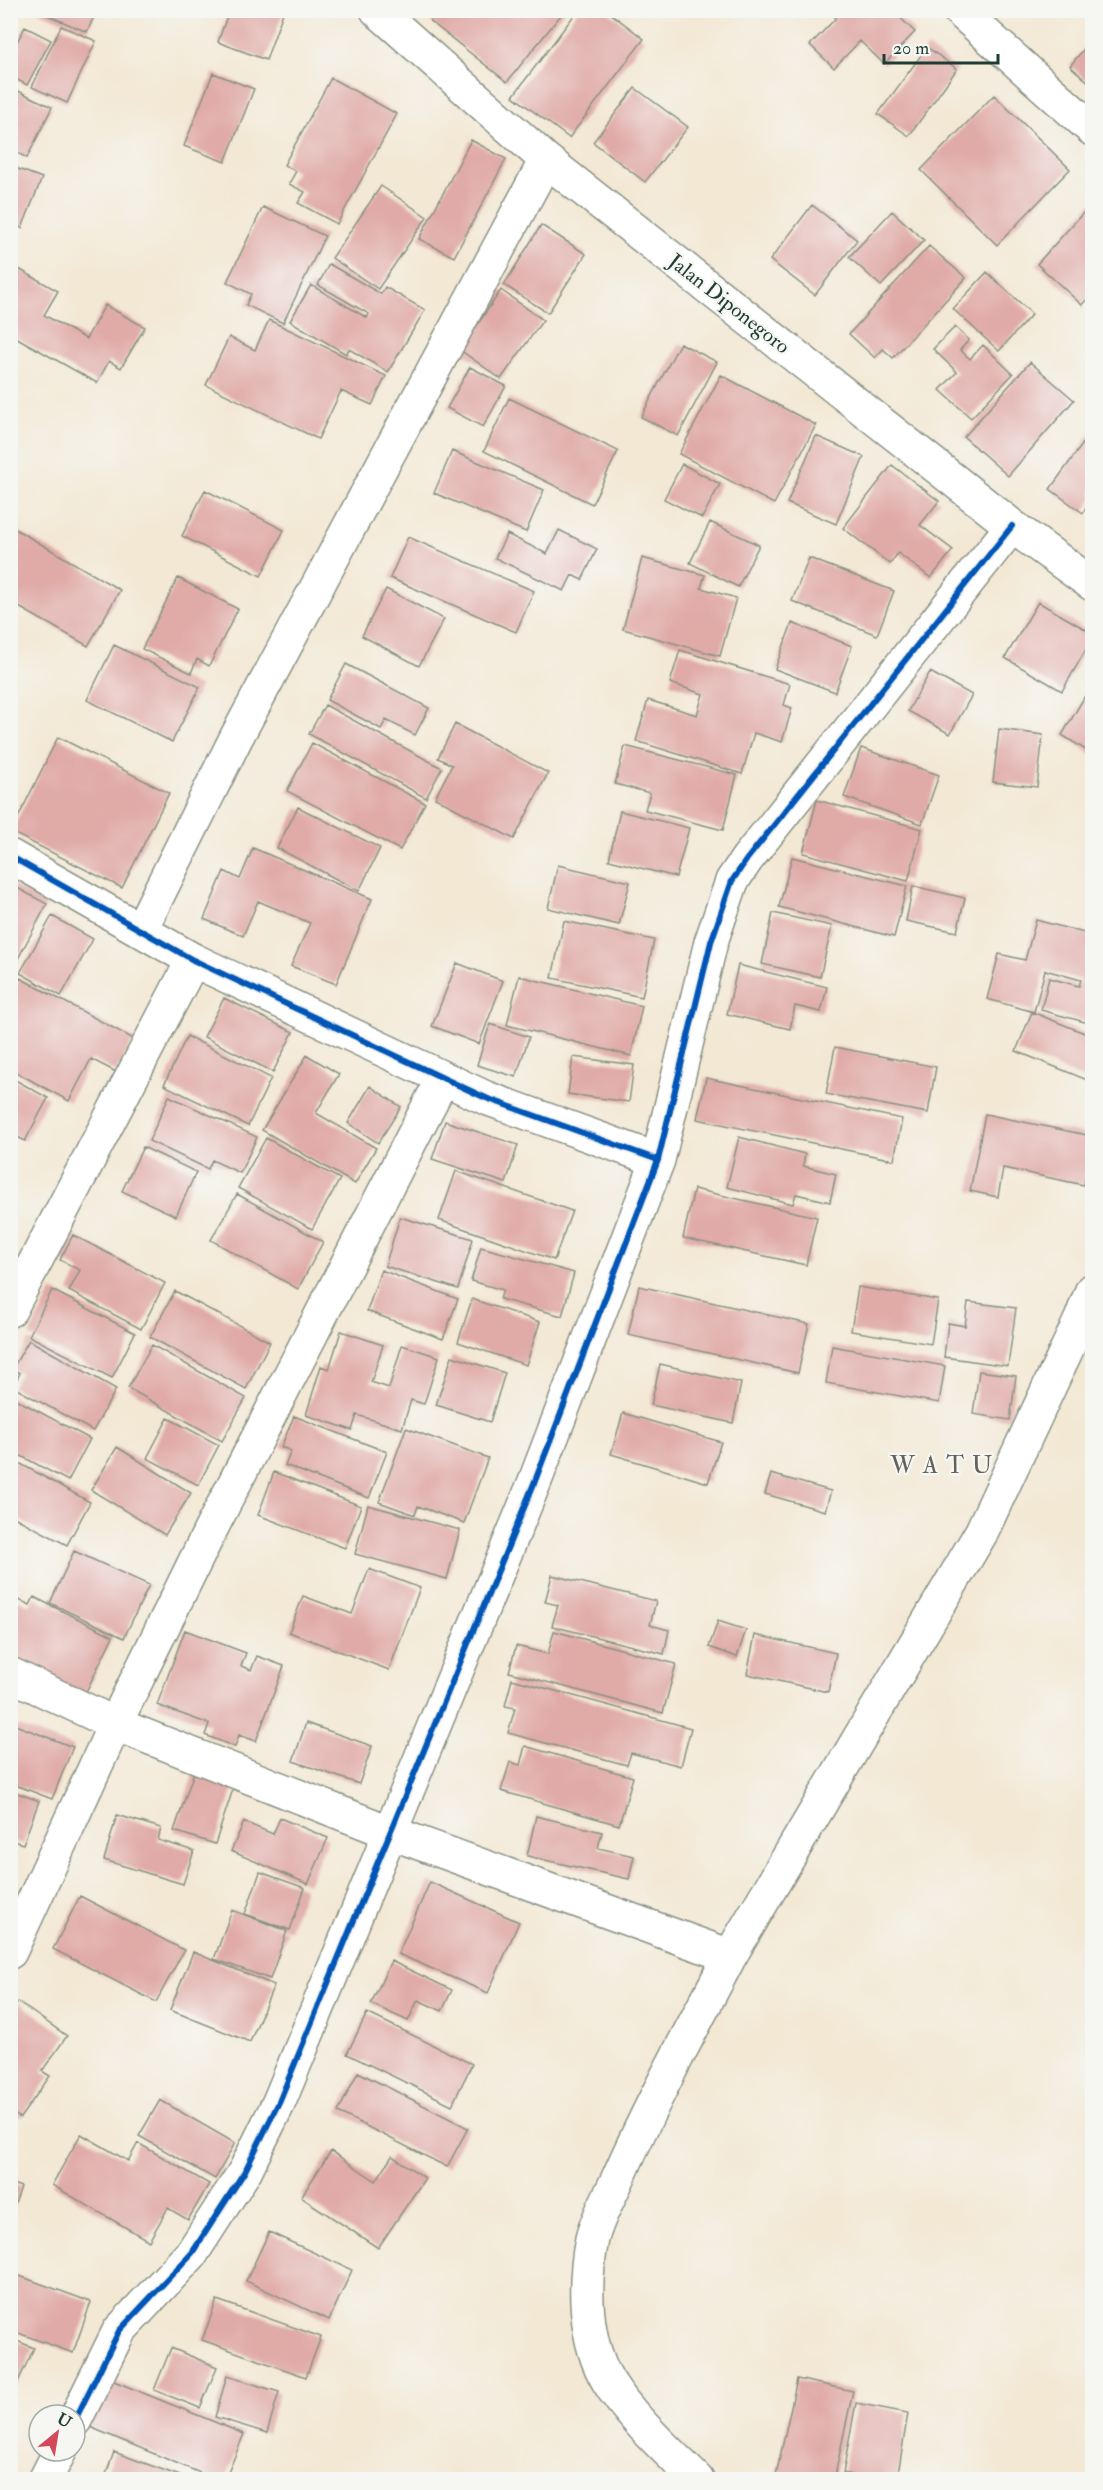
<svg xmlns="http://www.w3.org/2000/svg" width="1103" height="2490" viewBox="0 0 1103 2490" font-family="'IM FELL Double Pica',serif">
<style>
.building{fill:#e0aaa7}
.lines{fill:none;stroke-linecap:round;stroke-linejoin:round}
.minor-casing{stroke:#899284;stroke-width:36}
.minor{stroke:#fff;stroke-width:33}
.cycleway-casing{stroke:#f6f6f2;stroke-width:10}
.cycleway{stroke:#0057b8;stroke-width:6}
.labels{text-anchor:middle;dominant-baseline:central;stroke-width:4.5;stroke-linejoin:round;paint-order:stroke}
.street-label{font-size:21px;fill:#1f3d34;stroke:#f6f6f2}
.quarter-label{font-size:24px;letter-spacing:1.5px;fill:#63635c;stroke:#f6f6f2}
</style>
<rect width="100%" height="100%" fill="#f6f6f2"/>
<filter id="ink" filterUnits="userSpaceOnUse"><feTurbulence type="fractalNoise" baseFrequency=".0167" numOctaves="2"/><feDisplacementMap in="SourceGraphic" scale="12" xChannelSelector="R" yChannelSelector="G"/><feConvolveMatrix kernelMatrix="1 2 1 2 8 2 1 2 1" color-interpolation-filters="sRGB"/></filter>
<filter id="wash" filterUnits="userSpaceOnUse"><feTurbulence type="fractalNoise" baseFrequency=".008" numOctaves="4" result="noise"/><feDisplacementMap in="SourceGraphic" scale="24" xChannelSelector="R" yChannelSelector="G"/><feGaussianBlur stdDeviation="1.35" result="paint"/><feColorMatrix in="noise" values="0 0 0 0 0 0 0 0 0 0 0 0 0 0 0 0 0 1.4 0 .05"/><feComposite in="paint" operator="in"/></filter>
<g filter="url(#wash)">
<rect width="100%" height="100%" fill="#f3e8d4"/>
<g id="blocks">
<path class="building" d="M35,10h62l-10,22z
M229,10h55l-18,50 -48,-18z
M438,10h127l-58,72 -77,-61z
M578,10h28l38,29 -75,99 -56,-42z
M827,10h65l23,22 -31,32 -24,-23 -26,27 -24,-23 26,-27z
M61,26l35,15 -29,62 -35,-16z
M25,27l26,13 -24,45 -17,-9v-21z
M1092,39v46l-22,-19z
M927,47l30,22 -48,67 -31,-22z
M213,73l41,16 -29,73 -41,-16z
M331,78l66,36 -60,110 -39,-21 7,-11 -16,-8 7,-13 -12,-6z
M10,87l42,20 -25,51 -17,-9z
M635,88l53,39 -43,55 -52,-40z
M994,95l76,74 -73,76 -76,-75z
M471,140l35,19 -52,98 -35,-18z
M10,166l32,12 -20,50 -12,-5z
M381,186l46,31 -49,72 -46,-31z
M1092,203v90l-10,12 -45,-41z
M812,205l45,35 -42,55 -45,-35z
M263,207l62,29 -42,87 -37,-18 5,-11 -24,-12z
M892,211l32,29 -43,46 -32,-29z
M541,225l45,29 -38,59 -44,-28z
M929,246l37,32 -73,80 -10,-9 -8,9 -26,-24z
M10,264l48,27 -14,24 42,24 19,-34 40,22 -24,41 -12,-7 -12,22 -87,-49z
M329,264l52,30 4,-7 40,23 -37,62 -39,-23 -3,5 -56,-33 21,-36 56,33 2,-4 -51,-29z
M987,272l45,42 -33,37 -46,-42z
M501,290l42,30 -42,59 -41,-29z
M269,320l117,56 -14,29 -31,-14 -23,48 -112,-54 23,-48 26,13z
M955,327l14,13 -9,10 10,9 13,-14 30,29 -42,44 -31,-28 17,-18 -24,-23z
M680,343l37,19 -39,74 -37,-19z
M1030,362l44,38 -66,76 -44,-39z
M470,367l36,19 -23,41 -36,-19z
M721,375l95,50 -42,79 -95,-50z
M509,398l109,53 -26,53 -108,-53z
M1092,431v68l-9,14 -33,-24z
M816,436l48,21 -28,67 -49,-21z
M452,451l92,39 -18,42 -92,-39z
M682,464l38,20 -18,34 -38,-19z
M892,465l47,36 -19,24 33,25 -22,28 -33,-25 -8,11 -47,-36z
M205,490l79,40 -23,46 -79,-40z
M710,522l49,23 -21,42 -48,-24z
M10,526l110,64 -32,56 -78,-44z
M559,530l38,19 -15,31 -10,-5 -8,16 -69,-33 12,-24 40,20z
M408,537l126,54 -18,41 -126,-54z
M642,558l63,17 -4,13 35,10 -16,58 -97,-27z
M809,558l85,33 -17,44 -85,-34z
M178,578l60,31 -29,57 -12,-7 -6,14 -49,-24z
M386,589l58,30 -25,47 -57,-30z
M1038,602l54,31v6l-30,52 -57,-33z
M792,623l60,23 -17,46 -60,-23z
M114,645l86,42 -28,55 -85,-42z
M680,650l110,34 -6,21 8,3 -10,34 -28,-9 -12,41 -106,-33 12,-41 49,15 6,-21 -33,-11z
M346,664l83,44 -14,27 -29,-15 -5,9 -54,-29z
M930,672l42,23 -22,39 -42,-23z
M1092,684v70l-30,-19z
M325,705l117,63 -16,30 -117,-64z
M455,724l93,49 -34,66 -79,-41 17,-33 -14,-7z
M999,729l44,6 -6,52 -44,-5z
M58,737l111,56 -47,95 -111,-56z
M312,743l113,60 -25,47 -113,-59z
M625,746l112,29 -14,55 -78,-20 5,-17 -35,-9z
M861,748l78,27 -17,49 -78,-27z
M817,800l105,29 -14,52 -105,-28z
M298,807l82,41 -21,43 -82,-43z
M620,811l69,17 -13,49 -67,-17z
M253,848l119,51 -36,85 -45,-18 19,-43 -52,-22 -15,35 -39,-17 20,-48 16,8z
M792,857l115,29 -13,51 -115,-30z
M558,865l72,17 -11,43 -71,-17z
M10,884l37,20 -34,64 -3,-1z
M913,886l52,12 -8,34 -51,-11z
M773,913l59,13 -12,51 -58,-13z
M52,916l41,23 -32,57 -41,-23z
M1036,920l56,15v89l-51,-14 8,-32 30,8 2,-6 -36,-10 -11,42 -47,-13 12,-45 26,6z
M564,921l90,19 -12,57 -90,-19z
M457,963l46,18 -24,63 -47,-18z
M738,965l89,22 -6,25 -26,-6 -5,23 -63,-15z
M519,976l123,30 -11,50 -124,-31z
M20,978l114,61 -18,33 -25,-13 -22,42 -59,-32v-74z
M224,998l69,34 -20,40 -69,-35z
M1032,1012l60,24v46l-76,-31z
M490,1024l39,13 -13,40 -39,-12z
M187,1036l84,42 -23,48 -84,-41z
M835,1047l101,20 -8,46 -102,-19z
M307,1055l32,19 -23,39 60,35 -21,36 -93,-54z
M573,1057l61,8 -5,37 -61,-8z
M10,1077l38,21 -23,43 -15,-8z
M706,1078l196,41 -8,41 -197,-41z
M370,1086l31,21 -23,36 -30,-20z
M169,1096l88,41 -17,36 -28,-13 -4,9 -59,-28z
M985,1114l107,22 -8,49 -81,-17 -5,29 -28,-6z
M445,1121l73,24 -12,38 -74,-24z
M739,1137l66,17 -2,12 33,8 -6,28 -34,-8 -3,10 -66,-17z
M266,1138l74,41 -28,50 -74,-41z
M143,1147l53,25 -20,44 -54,-25z
M456,1171l116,40 -18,49 -115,-40z
M694,1189l123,28 -11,48 -123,-27z
M237,1194l86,48 -25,47 -87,-49z
M400,1217l73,22 -15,50 -73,-23z
M73,1235l92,48 -24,46 -72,-38 11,-21 -20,-10z
M481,1247l93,26 -12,43 -62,-17 3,-9 -32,-9z
M381,1270l77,29 -15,40 -76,-28z
M639,1286l170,38 -11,49 -170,-38z
M858,1287l80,13 -7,44 -80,-13z
M52,1290l83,43 -23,45 -83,-42z
M175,1291l95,51 -24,47 -96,-52z
M472,1299l68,23 -14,43 -68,-23z
M968,1302l48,6 -8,58 -64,-9 4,-34 17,3z
M341,1331l42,14 -12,37 18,6 13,-43 37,12 -15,47 -13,-4 -9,29 -45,-14 -5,15 -46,-15 15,-49 8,3z
M29,1340l87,49 -23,42 -80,-44 7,-14 -8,-4z
M152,1345l94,53 -24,43 -94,-53z
M832,1346l113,20 -6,37 -113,-20z
M452,1356l53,17 -15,49 -54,-17z
M660,1364l81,19 -8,40 -82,-18z
M979,1371l37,5 -6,44 -37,-6z
M10,1396l80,43 -22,42 -58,-31z
M623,1413l98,29 -13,41 -97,-29z
M294,1416l93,36 -18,46 -84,-33 6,-14 -10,-4z
M168,1418l51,27 -21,40 -51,-27z
M406,1428l82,30 -24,65 -46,-17 -3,9 -36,-13z
M117,1447l74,46 -26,42 -74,-45z
M10,1458l80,44 -23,43 -57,-30z
M274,1472l87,34 -16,42 -87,-33z
M771,1474l60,17 -6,20 -60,-17z
M368,1505l92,25 -13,49 -92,-25z
M74,1551l75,34 -25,53 -74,-35z
M369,1569l51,19 -31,82 -100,-38 14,-36 49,18z
M552,1575l104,26 -6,24 19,5 -5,24 -112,-28 6,-21 -13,-3z
M10,1596l20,9 4,-8 79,39 -29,60 -74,-36z
M718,1621l28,9 -9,27 -28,-10z
M185,1630l61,23 -5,13 10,4 6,-14 27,10 -28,75 -17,-6 -4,12 -30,-12 4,-11 -52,-19z
M554,1631l122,33 -13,49 -154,-41 7,-26 32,8z
M755,1635l81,18 -8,39 -81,-18z
M512,1679l179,49 -10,38 -50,-13 -4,12 -119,-32 7,-25 -10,-2z
M10,1723l63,24 -21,52 -42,-16z
M306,1723l66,23 -13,38 -66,-23z
M525,1746l108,31 -14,48 -118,-34 9,-29 10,3z
M194,1772l40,14 -19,58 -41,-13z
M10,1790l29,11 -16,43 -13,-4z
M117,1815l44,13 -3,12 36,11 -11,33 -79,-24z
M536,1816l66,16 -4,16 36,8 -5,23 -102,-23z
M280,1818l48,20 -20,46 -77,-33 13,-29 29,12z
M260,1872l45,16 -15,42 -45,-16z
M430,1882l89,40 -31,71 -90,-39z
M80,1896l104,54 -28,52 -103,-53z
M232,1910l55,21 -17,48 -56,-20z
M193,1952l81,33 -24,57 -80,-32z
M391,1961l61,29 -10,21 -24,-11 -10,21 -37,-17z
M18,2002l49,34 -25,35 8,5 -30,42 -10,-7v-98z
M367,2013l105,51 -20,41 -105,-51z
M358,2072l110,56 -21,39 -109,-55z
M160,2100l75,43 -20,36 -76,-43z
M81,2134l47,27 10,-18 71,41 -21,36 -20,-12 -19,33 -97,-56z
M331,2151l45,30 16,-25 33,22 -47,70 -77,-51z
M10,2183l11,4 -10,28h-1z
M269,2232l83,38 -23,50 -83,-39z
M14,2274l77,28 -18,51 -63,-23v-45z
M217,2300l104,37 -15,40 -104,-37z
M10,2338l24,10 -19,40 -5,-2z
M171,2348l46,19 -17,41 -46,-18z
M227,2376l52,16 -12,41 -52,-16z
M104,2377l140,57 -19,46h-8l-132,-55z
M797,2379l56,12 -19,89h-59z
M856,2403l52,10 -11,67h-21l-33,-7z
M114,2452l74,27v1h-84z"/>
</g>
</g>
<g filter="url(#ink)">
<use href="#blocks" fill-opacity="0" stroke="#899284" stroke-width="1.5"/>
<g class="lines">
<defs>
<path id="minor" d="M377,10l169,150 466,366 80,58
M959,10l133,119
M10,856l183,104 250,118 43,20 172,62 53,-218 21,-61 15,-22 265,-333
M141,929l95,-191 310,-578
M10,1310l183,-350
M10,1674l105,50 274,108 341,124c-38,73 -78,145 -111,220 -9,20 -22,42 -27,63 -9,45 -8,102 16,142 23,37 58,68 89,99
M10,1952l105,-228 95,-193 233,-453
M730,1956l251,-423 100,-214 11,-29
M75,2420l44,-89 73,-78 53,-82 34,-69 256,-621 123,-321
M45,2480l15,-29"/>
</defs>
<use href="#minor" class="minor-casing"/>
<use href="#minor" class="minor"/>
<defs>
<path id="cycleway" d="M10,856l183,104 250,118 43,20 172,62 53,-218 21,-61 15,-22 265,-333
M75,2420l44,-89 73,-78 53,-82 34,-69 256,-621 123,-321"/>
</defs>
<use href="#cycleway" class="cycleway-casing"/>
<use href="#cycleway" class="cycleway"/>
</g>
</g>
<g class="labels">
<g class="street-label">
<text transform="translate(729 304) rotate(38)">Jalan Diponegoro</text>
</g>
<g class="quarter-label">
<text x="942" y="1465">W A T U</text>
</g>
</g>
<rect width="1103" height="2490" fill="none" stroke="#f6f6f2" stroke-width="36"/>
<g transform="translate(57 2433) rotate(30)"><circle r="28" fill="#f6f6f2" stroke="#a0aca6" stroke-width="1.5"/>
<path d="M0-4.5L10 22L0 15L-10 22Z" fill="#d1495b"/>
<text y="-9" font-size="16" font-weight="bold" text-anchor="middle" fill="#1f3d34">U</text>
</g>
<path d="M884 54v9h114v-9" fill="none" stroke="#1f3d34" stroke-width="3"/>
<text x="893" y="54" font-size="18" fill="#1f3d34" stroke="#f6f6f2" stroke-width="4.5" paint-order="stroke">20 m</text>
</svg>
